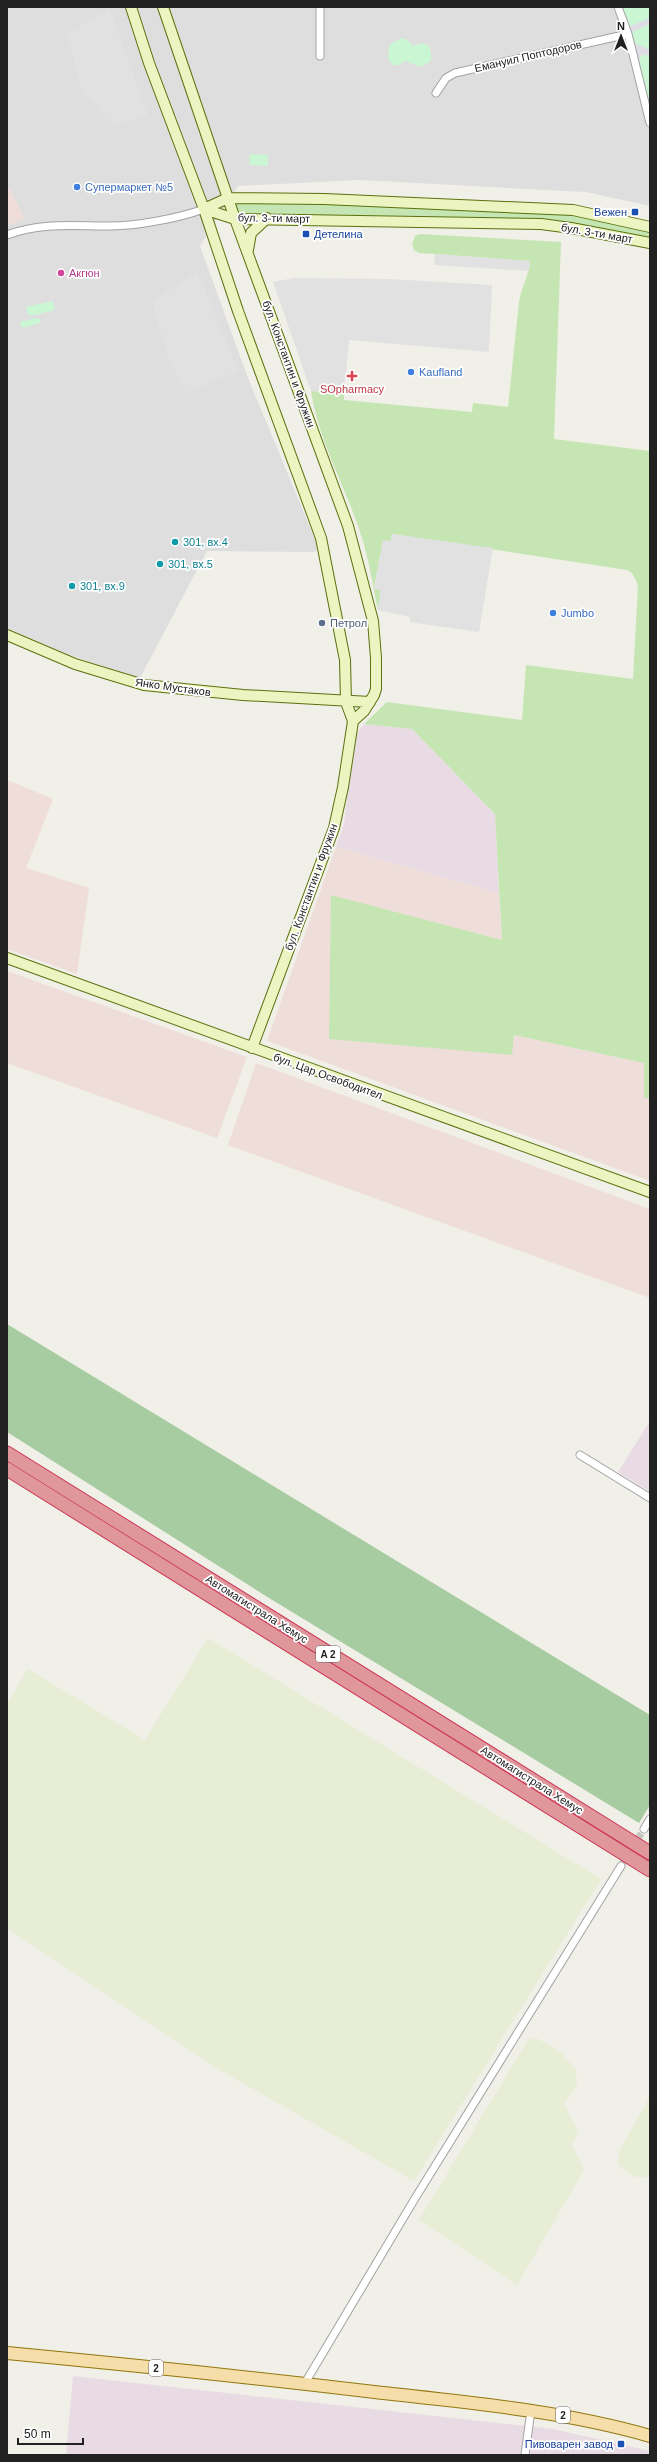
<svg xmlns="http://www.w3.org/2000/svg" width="657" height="2462" viewBox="0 0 657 2462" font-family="Helvetica,sans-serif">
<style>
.residential{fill:#dfdede}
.commercial{fill:#efddd9}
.industrial{fill:#e9dbe4}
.farmland{fill:#e8edd6}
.grass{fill:#c5e6b3}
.forest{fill:#a8cca1}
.park{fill:#caf6d3}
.parking{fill:#e1e1e1}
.plaza{fill:#dedde6}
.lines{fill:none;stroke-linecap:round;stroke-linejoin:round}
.street-tunnel{stroke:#c7c6c0;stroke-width:7;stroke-dasharray:7 3.5;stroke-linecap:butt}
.street-casing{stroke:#a2a2a2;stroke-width:9}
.secondary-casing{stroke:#5a710e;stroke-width:12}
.primary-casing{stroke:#91760d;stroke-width:14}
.highway-casing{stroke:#cd3757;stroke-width:15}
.street{stroke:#fff;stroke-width:7}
.secondary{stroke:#ecf5c2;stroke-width:10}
.primary{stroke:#f5dea9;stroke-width:12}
.highway{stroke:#e0979b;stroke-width:13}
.shop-dot{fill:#3f7fe0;stroke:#fff;stroke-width:1.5}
.transit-dot{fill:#1a4fb4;stroke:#fff;stroke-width:1.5}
.hotel-dot{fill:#d1479c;stroke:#fff;stroke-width:1.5}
.health-dot{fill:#e0444e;stroke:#fff;stroke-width:1.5}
.culture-dot{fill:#0f9aa8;stroke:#fff;stroke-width:1.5}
.service-dot{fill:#5c6f8a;stroke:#fff;stroke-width:1.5}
.labels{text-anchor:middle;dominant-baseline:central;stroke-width:3.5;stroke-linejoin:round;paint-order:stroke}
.shield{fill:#fff;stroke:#646464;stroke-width:1}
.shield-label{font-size:10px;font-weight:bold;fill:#212121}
.street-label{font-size:11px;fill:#212121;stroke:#fff}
.shop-label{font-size:11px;fill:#366cbe;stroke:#fff;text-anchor:start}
.transit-label{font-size:11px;fill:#164399;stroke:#fff;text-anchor:end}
.hotel-label{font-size:11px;fill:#b23c85;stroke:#fff;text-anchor:start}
.health-label{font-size:11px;fill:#be3a42;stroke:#fff}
.culture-label{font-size:11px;fill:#0d838f;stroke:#fff;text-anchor:start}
.service-label{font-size:11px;fill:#4e5e75;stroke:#fff;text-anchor:start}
</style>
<rect width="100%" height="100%" fill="#f0efe8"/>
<path class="residential" d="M7,7h643v199l-64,-14 -227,-12 -121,6 -38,60 48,132 71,171 -5,3 -107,-1 -67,127 -73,-24 -60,-26z"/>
<path class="commercial" d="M10,189l15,30 -18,7v-36z
M7,780l46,19 -27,69 63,20 -12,86 -70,-25z
M336,847l163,46 3,47 -171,-44 180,159 3,-20 130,28v35h6v83l-383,-140z
M7,971l240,86 -30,81 -210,-75z
M256,1063l394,146v89l-422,-153z"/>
<path class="industrial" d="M364,724l48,5 83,85 4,79 -163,-46 8,-23 10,-87z
M650,1421v71l-32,-20z
M73,2376l480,53 97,22v4h-584z"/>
<path class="farmland" d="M208,1638l393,241 -187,302 -194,-111 -213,-142v-224l21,-35 117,71z
M536,2038l22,12 18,19 1,16 -13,19 14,28 -6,13 12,25 -67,115 -98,-65 109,-180z
M650,2096v77l-3,4h-12l-18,-13 3,-14z"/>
<path class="grass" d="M228,198l345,12 77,17v16l-79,-15 -336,-9z
M420,234l141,8 -7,197 96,12v647h-6v-35l-130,-28 -2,20 -183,-16 2,-144 171,45 -7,-126 -83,-85 -48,-5 23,-22 135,18 4,-55 107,14 5,-94 -6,-12 -5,-3 -235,-36 -1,7h-8l-9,47 7,1 -3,21c-5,-24 -9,-49 -16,-72 -15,-49 -43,-95 -51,-147l33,2v7l128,12 1,-9 35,4 11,-105c2,-14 10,-26 11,-41l-111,-8 -5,-3 -2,-6 3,-8z"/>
<path class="forest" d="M7,1324l643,391v90l-11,18 -370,-225 -262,-166z"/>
<path class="park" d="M618,7h32v112z
M401,38l7,2 6,7 1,-2 8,-2 6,3 2,7v8l-10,6 -16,-6 -6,4h-6l-5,-6 1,-14z
M250,154l18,1v11l-19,-1z
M53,301l2,9 -24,6 -3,-2 -2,-7z
M36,318l4,1 1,4 -19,5 -2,-6z"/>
<path class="parking" d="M109,7l39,108 -34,11 -31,-32 -17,-59z
M435,254l95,7 -1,10 -95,-6z
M197,271l42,100 -51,22 -18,-29 -18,-63z
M294,278l96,1 102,6 -3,67 -140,-12 -5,53 -33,-2 -38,-109z
M392,534l101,14 -14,84 -70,-10 1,-5 -32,-7 3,-20 -7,-1 9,-49 8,1z"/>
<path class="plaza" d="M650,18v6l-22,10 -2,-6z
M630,41l20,9v5h-8l-6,11z"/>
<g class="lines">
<path class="street-tunnel" d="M621,1866l23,-37"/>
<defs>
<path id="street" d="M320,7v49
M618,7l10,27 22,89
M436,93l10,-15 9,-5 173,-39
M7,235c34,-13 67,-9 103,-9 27,0 69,-8 94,-17
M580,1455l70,43
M644,1829l6,-10
M305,2383l109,-183 207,-334
M525,2455l6,-45"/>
<path id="secondary" d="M131,7l18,56 55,146 34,102 83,227 24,122 1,42 7,19 -10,66 -9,41 -82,220
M163,7l72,212 113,307 25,95 3,37v31l-2,6 -10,16 -11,10
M204,209l24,-11 96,1 249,11 77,17
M204,209l31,10 306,5 30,4 79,15
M248,250l3,-17 16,-15
M7,635l68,29 69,21 99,10 127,7
M7,958l643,234"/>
<path id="primary" d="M7,2353c126,12 251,25 376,40 90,10 180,18 267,43"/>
<path id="highway" d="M7,1453l643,400
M7,1469l643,401"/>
</defs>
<use href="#street" class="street-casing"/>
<use href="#secondary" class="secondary-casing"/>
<use href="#primary" class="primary-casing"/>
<use href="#highway" class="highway-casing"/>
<use href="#street" class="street"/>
<use href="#secondary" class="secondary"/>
<use href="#primary" class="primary"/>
<use href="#highway" class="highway"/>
</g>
<g class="shop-dot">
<circle cx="77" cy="187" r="4"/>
<circle cx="411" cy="372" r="4"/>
<circle cx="553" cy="613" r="4"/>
</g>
<g class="transit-dot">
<rect x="631" y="208" width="8" height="8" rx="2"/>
<rect x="302" y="230" width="8" height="8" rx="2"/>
<rect x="617" y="2440" width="8" height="8" rx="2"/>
</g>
<circle class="hotel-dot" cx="61" cy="273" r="4"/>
<path class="health-dot" d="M350 370h4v4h4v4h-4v4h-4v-4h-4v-4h4z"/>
<g class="culture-dot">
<circle cx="175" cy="542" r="4"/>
<circle cx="160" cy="564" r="4"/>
<circle cx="72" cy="586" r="4"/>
</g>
<circle class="service-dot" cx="322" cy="623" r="4"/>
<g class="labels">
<g class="shield">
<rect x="316" y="1646" width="24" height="16" rx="3"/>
<rect x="149" y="2360" width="14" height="16" rx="3"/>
<rect x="556" y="2407" width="14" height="16" rx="3"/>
</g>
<g class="shield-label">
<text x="328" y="1654">A 2</text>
<text x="156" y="2368">2</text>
<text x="563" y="2415">2</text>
</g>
<g class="street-label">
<text transform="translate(528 56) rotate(-13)">Емануил Поптодоров</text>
<text transform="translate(274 218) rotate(1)">бул. 3-ти март</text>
<text transform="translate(597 233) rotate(10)">бул. 3-ти март</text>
<text transform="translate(289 364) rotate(70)">бул. Константин и Фружин</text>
<text transform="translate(173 687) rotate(8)">Янко Мустаков</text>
<text transform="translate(311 887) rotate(-70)">бул. Константин и Фружин</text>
<text transform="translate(328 1076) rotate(20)">бул. Цар Освободител</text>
<text transform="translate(257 1609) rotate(32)">Автомагистрала Хемус</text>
<text transform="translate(532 1780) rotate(32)">Автомагистрала Хемус</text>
</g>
<g class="shop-label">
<text x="85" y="187">Супермаркет №5</text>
<text x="419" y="372">Kaufland</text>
<text x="561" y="613">Jumbo</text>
</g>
<g class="transit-label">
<text x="627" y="212">Вежен</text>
<text x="314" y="234" text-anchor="start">Детелина</text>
<text x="613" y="2444">Пивоварен завод</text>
</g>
<g class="hotel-label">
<text x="69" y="273">Акгюн</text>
</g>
<g class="health-label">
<text x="352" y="389">SOpharmacy</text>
</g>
<g class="culture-label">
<text x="183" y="542">301, вх.4</text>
<text x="168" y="564">301, вх.5</text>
<text x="80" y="586">301, вх.9</text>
</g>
<g class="service-label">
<text x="330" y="623">Петрол</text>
</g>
</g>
<rect width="657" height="2462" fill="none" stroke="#212121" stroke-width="16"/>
<g transform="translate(621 36)" stroke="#ffffff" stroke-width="3" paint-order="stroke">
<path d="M0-3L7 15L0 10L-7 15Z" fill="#212121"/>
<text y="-6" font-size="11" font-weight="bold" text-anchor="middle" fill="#212121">N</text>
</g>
<path d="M18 2438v6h65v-6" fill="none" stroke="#212121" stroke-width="2"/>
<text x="24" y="2438" font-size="12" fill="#212121" stroke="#ffffff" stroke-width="3" paint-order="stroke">50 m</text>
</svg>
